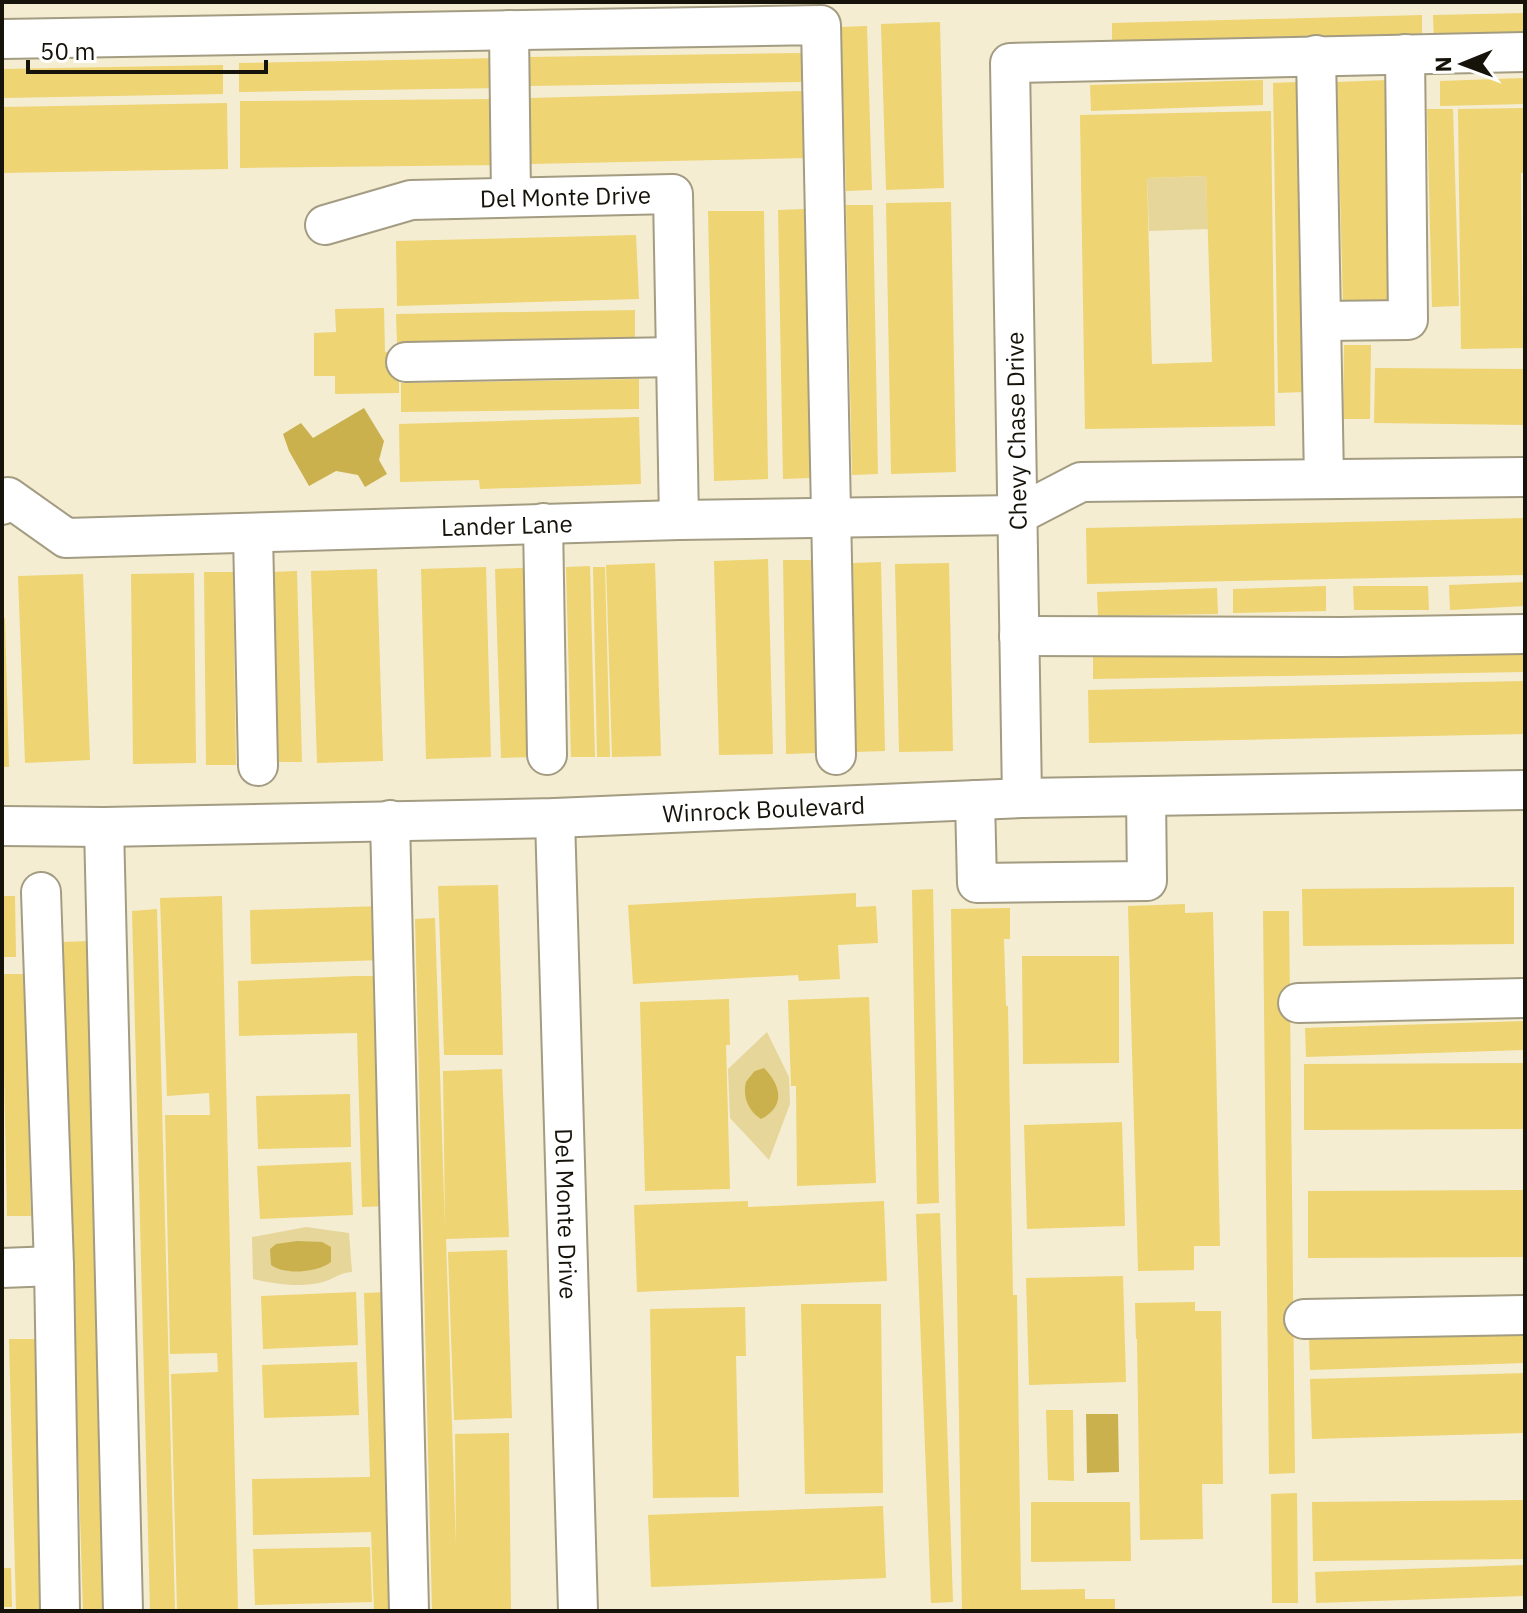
<svg xmlns="http://www.w3.org/2000/svg" width="1527" height="1613" viewBox="0 0 1527 1613" font-family="'IBM Plex Sans',sans-serif">
<style>
.green{fill:#e6d69a}
.water{fill:#cab14e}
.building{fill:#eed472;fill-rule:evenodd}
.lines{fill:none;stroke-linecap:round;stroke-linejoin:round}
.minor-casing{stroke:#a39c82;stroke-width:42}
.minor{stroke:#fff;stroke-width:38}
.labels{text-anchor:middle;dominant-baseline:central;stroke-width:6;stroke-linejoin:round;paint-order:stroke}
.street-label{font-size:24px;fill:#16130a;stroke:#fff}
</style>
<rect width="100%" height="100%" fill="#f4edd1"/>
<path class="green" d="M1206,176l2,53 -59,2 -2,-53z
M767,1032l22,45 1,27 -21,56 -39,-42 -2,-49z
M306,1227l43,6 3,39c-13,1 -18,7 -29,10 -22,6 -48,2 -70,-3l-1,-42z"/>
<path class="water" d="M364,408l20,33 -5,19 8,14 -22,13 -7,-12 -22,-4 -27,15 -20,-35 -6,-17 18,-11 12,15z
M764,1068c17,17 22,38 -3,51 -12,-7 -19,-22 -15,-37 1,-1 8,-11 9,-11z
M297,1241l25,1 9,5v15c-14,11 -47,13 -60,3l-1,-16 6,-5z
M1086,1414h32l1,58 -32,1z"/>
<path class="building" d="M1525,13v27l-91,2 -1,-27z
M1422,15v26l-310,8v-26z
M940,22l4,166 -58,2 -5,-166z
M867,26l5,164 -26,1 -5,-164z
M802,53l1,29 -274,4 -1,-29z
M501,58v30l-262,4v-29z
M223,65v29l-221,4v-29z
M1525,78v26l-85,2v-25z
M1263,80v25l-172,6 -1,-26z
M1387,80l7,223 -51,1 -6,-222z
M1298,82l5,310 -25,1 -5,-310z
M804,91l1,67 -275,6 -2,-66z
M500,99l1,66 -261,3v-67z
M227,103l1,66 -226,4v-66z
M1525,108v65h-4l2,175 -62,1 -3,-240z
M1427,109h26l6,197 -27,1z
M1271,111l4,315 -190,3 -5,-314zM1206,176l6,186 -60,2 -5,-186z
M951,202l5,270 -65,2 -5,-271z
M846,205h27l5,269 -26,1z
M805,209l5,269 -27,1 -5,-269z
M708,211h56l4,268 -54,2z
M636,235l3,64 -242,7 -1,-65z
M384,308l1,44h14v41l-64,1v-18h-21v-43l22,-1 -1,-23z
M635,310v29l-238,4 -1,-29z
M1344,345h27l-1,74h-27z
M1375,368l150,1v56l-151,-2z
M639,379v30l-238,3v-29z
M639,417l2,67 -161,5 -1,-9 -79,2 -1,-58z
M1525,518v57l-438,9 -1,-56z
M768,559l5,195 -54,1 -5,-194z
M783,560h29l4,193 -30,1z
M881,562l4,189 -29,1 -3,-189z
M655,563l6,193 -49,1 -6,-192z
M949,563l4,188 -54,1 -4,-188z
M590,566l5,191h-24l-5,-190z
M486,567l5,190 -65,2 -5,-190z
M541,567l1,21 -17,1 5,168 -29,1 -6,-189z
M593,567h12l5,190h-13z
M377,569l6,192 -66,2 -6,-192z
M297,571l5,191h-26l-5,-190z
M204,572h29l3,193h-30z
M194,573l2,190 -63,1 -2,-190z
M83,574l7,186 -65,3 -7,-187z
M1525,582v24l-75,4 -1,-25z
M1326,586v25l-93,2v-24z
M1353,586h75l1,24h-75z
M1217,588l1,26 -120,2 -1,-24z
M2,618h3l4,149h-7z
M1525,646v26l-432,7v-26z
M1525,681v53l-436,9 -1,-53z
M498,885l5,170h-59l-6,-169z
M1514,887v57l-211,2 -1,-57z
M933,889l6,314 -22,1 -5,-314z
M856,893v14l20,-1 2,37 -40,2 2,34 -41,2 -1,-6 -165,9 -5,-79z
M2,896h13l1,61h-14z
M222,896l16,715h-61l-6,-237 47,-2 -1,-19 -47,1 -5,-239h45l-1,-22 -42,3 -7,-198z
M1185,904v9l28,-1 7,334h-26v24l-56,1 -10,-365z
M383,906l1,54 -133,4 -1,-54z
M1010,908v31h-6l2,67h2l5,289h4l4,295 64,-1v10h30v12h-153l-11,-702z
M157,909l18,702h-25l-18,-700z
M1263,911h26l6,562 -26,1z
M435,918l10,310 -2,-157 59,-2 7,168 -63,2 10,308 -1,-113 54,-1 2,178h-79l-17,-692z
M89,941l21,670h-27l-21,-669z
M1022,956h97v107l-96,1z
M2,974h22l7,242h-24z
M355,976h26l6,230 -25,1 -5,-174 -118,3 -1,-55z
M869,997l7,186 -79,3 -1,-100h-5l-3,-86z
M729,999l1,46h-4l4,144 -85,2 -5,-189z
M1525,1021v29l-219,7 -1,-29z
M1525,1063v66l-221,1v-66z
M350,1094l1,53 -93,2 -2,-53z
M1122,1122l3,104 -98,3 -3,-104z
M351,1162l2,53 -93,4 -3,-53z
M1525,1190v67l-217,1v-67z
M748,1201v6l136,-6 3,80 -250,11 -3,-87z
M940,1213l13,389 -22,1 -15,-389z
M507,1250l5,168 -58,2 -6,-168z
M1123,1276l3,106 -97,3 -3,-107z
M356,1292l2,53 -95,4 -2,-53z
M388,1292l10,319h-24l-3,-79 -118,3 -1,-56 118,-2 -6,-184z
M1195,1302v9h26l2,173h-21l1,55 -63,1 -3,-201h-1l-1,-36z
M801,1304h80l2,189 -78,1z
M745,1307l1,49h-10l3,141 -86,1 -3,-189z
M1525,1333v30l-215,7 -1,-30z
M9,1339h26l6,270 -25,1z
M357,1362l2,53 -95,3 -2,-53z
M1525,1373v60l-213,6 -2,-60z
M1046,1410h27l1,71 -26,-1z
M1297,1493l1,110h-26l-1,-109z
M1525,1500v59l-212,2 -1,-59z
M1031,1502h99l1,59 -100,1z
M883,1506l3,72 -235,9 -3,-72z
M370,1547l2,55 -117,3 -2,-56z
M1525,1565v31l-209,7 -1,-31z
M2,1568h9l1,39h-10z"/>
<g class="lines">
<defs>
<g id="minor">
<path d="M509,30l2,167"/>
<path d="M2,39l819,-14 15,730"/>
<path d="M1316,55l8,424"/>
<path id="s1" d="M325,225l86,-25 262,-6 6,326"/>
<path d="M1321,321l87,-1 -3,-266"/>
<path d="M406,362l270,-5"/>
<path id="s2" d="M2,505l6,-8 58,41 613,-18 338,-5 64,-33 444,-5"/>
<path d="M543,523l4,232"/>
<path d="M253,534l5,232"/>
<path d="M1019,636l323,1 183,-3"/>
<path d="M1022,798l-12,-735 515,-11"/>
<path d="M975,800l2,83 170,-2 -1,-85"/>
<path id="s3" d="M555,818l23,793"/>
<path d="M390,820l19,791"/>
<path id="s4" d="M2,826l102,1 451,-9 467,-20 503,-8"/>
<path d="M104,827l19,784"/>
<path d="M41,892l13,374 6,345"/>
<path d="M1298,1003l227,-5"/>
<path d="M2,1268l52,-2"/>
<path d="M1304,1319l221,-4"/>
</g>
</defs>
<use href="#minor" class="minor-casing"/>
<use href="#minor" class="minor"/>
</g>
<g class="labels">
<g class="street-label">
<text stroke="none"><textPath href="#s1" startOffset="244">Del Monte Drive</textPath></text>
<text transform="translate(1016 431) rotate(-91)">Chevy Chase Drive</text>
<text stroke="none"><textPath href="#s2" startOffset="522">Lander Lane</textPath></text>
<text stroke="none"><textPath href="#s4" startOffset="762">Winrock Boulevard</textPath></text>
<text stroke="none"><textPath href="#s3" startOffset="396">Del Monte Drive</textPath></text>
</g>
</g>
<rect width="1527" height="1613" fill="none" stroke="#16130a" stroke-width="8"/>
<g transform="translate(1463 64) rotate(269)" stroke="#ffffff" stroke-width="6" paint-order="stroke">
<path d="M0-6L14 30L0 20L-14 30Z" fill="#16130a"/>
<text y="-12" font-size="22" font-weight="bold" text-anchor="middle" fill="#16130a">N</text>
</g>
<path d="M28 60v12h238v-12" fill="none" stroke="#16130a" stroke-width="4"/>
<text x="40" y="60" font-size="24" fill="#16130a" stroke="#ffffff" stroke-width="6" paint-order="stroke">50 m</text>
</svg>
